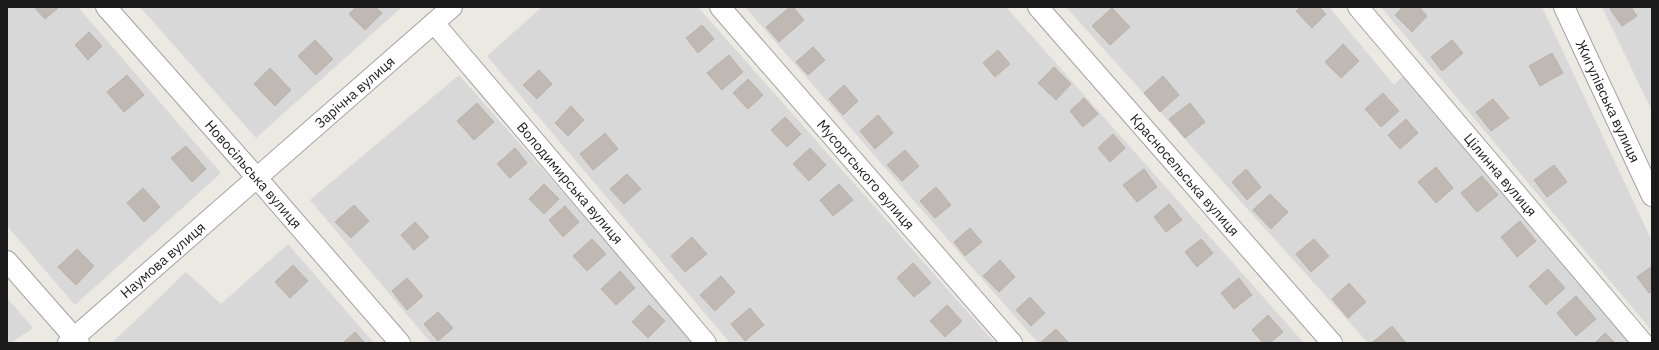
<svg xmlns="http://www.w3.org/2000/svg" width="1659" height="350" viewBox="0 0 1659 350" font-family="'IBM Plex Sans',sans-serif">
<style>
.residential{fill:#d9d8d8}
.building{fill:#c0b8b2;stroke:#bcb1a5}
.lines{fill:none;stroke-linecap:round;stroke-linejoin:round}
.street-casing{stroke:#a2a2a2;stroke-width:22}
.street{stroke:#fff;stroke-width:20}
.labels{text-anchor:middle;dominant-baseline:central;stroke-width:3.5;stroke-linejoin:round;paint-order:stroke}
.street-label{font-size:14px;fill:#1b1b1b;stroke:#fff}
</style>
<rect width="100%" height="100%" fill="#ece9e2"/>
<path class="residential" d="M7,7h71l143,166 -146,132 -68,-79z
M140,7h262l-146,131z
M542,7h156l297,336h-265l-243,-287z
M745,7h261l298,336h-266z
M1066,7h263l65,78 9,-9 143,170 84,97h-262z
M1381,7h161l110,234v90z
M1602,7h50v104z
M459,75l237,268h-265l-121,-143z
M288,244l86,99h-262l74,-71 35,32z
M7,298l26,30 -22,15h-4z"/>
<path class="building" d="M34,7h25l-14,12z
M356,7h20l6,6 -17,17 -16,-16z
M790,7h3l11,13 -25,22 -13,-15z
M1301,7h18l7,7 -14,14 -16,-17z
M1403,7h16l8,9 -15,16 -17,-17z
M1613,7h18l6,9 -15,10 -12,-17z
M1112,8l18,19 -20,18 -18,-19z
M702,25l12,14 -16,14 -12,-15z
M89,32l13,14 -14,14 -13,-15z
M315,40l18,19 -17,16 -18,-19z
M1452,40l11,13 -21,18 -11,-14z
M1343,44l16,17 -18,17 -16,-16z
M813,47l12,13 -17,15 -12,-13z
M998,50l12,14 -15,13 -12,-14z
M1552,53l11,20 -23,13 -11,-20z
M729,55l14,17 -21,18 -15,-17z
M1054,67l17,17 -15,16 -18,-17z
M270,68l21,22 -16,16 -21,-22z
M539,70l13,14 -15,15 -14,-14z
M127,75l17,20 -20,17 -17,-20z
M1163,76l16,19 -19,17 -16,-19z
M748,79l15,16 -15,14 -15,-16z
M844,85l14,16 -15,14 -14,-16z
M1383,93l16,18 -18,16 -16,-18z
M1084,98l14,16 -15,13 -13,-16z
M1493,99l16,19 -18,13 -15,-19z
M477,103l17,19 -20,18 -17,-19z
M1190,103l15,19 -20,16 -16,-19z
M571,106l13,14 -16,16 -13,-13z
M878,115l15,18 -18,16 -15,-18z
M785,117l16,17 -14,13 -16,-17z
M1406,119l12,14 -18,16 -12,-14z
M605,133l13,16 -25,21 -13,-16z
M1113,134l12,14 -15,14 -12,-14z
M186,146l20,23 -14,13 -21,-24z
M515,148l12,15 -17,15 -13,-14z
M810,148l16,17 -17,16 -16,-17z
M905,150l14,16 -17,15 -15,-16z
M1554,165l13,17 -20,15 -13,-17z
M1436,167l17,21 -17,15 -18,-21z
M1144,169l13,18 -20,15 -14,-17z
M1246,169l15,18 -14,13 -15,-18z
M627,174l14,15 -17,15 -14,-15z
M1482,176l16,19 -21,17 -16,-19z
M544,184l15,15 -15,15 -15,-15z
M839,184l14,16 -20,16 -13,-16z
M936,187l15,18 -16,13 -15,-17z
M143,188l17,19 -16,15 -17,-19z
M1270,194l18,18 -17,17 -18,-19z
M1169,204l13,16 -16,12 -12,-15z
M354,205l15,16 -18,17 -16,-16z
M565,206l14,16 -16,15 -14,-17z
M1520,221l16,20 -19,16 -16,-20z
M415,222l14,15 -15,13 -13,-15z
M970,228l12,14 -17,14 -11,-14z
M692,237l15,17 -22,18 -14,-16z
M592,239l14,15 -19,17 -14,-15z
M1201,239l12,14 -16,14 -12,-15z
M1314,239l15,17 -18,16 -15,-18z
M77,249l17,17 -18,19 -18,-18z
M1000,260l15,17 -16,15 -16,-16z
M913,263l18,20 -17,14 -17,-19z
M293,265l15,16 -18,17 -15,-16z
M1652,266v25l-3,2 -12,-16z
M1548,269l17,19 -19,17 -17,-19z
M620,271l15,17 -19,17 -15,-16z
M721,276l14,16 -20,19 -15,-16z
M407,278l16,18 -16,14 -15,-19z
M1239,278l13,17 -18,14 -13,-16z
M1349,283l17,19 -18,16 -16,-19z
M1576,296l20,23 -20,17 -19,-23z
M1030,297l15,16 -14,13 -15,-16z
M649,305l16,16 -17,17 -16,-16z
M947,305l15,16 -17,16 -15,-16z
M750,308l14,17 -19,16 -14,-17z
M438,312l15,16 -15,13 -14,-17z
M1268,315l15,17 -13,11h-7l-11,-13z
M1392,326l14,17h-32l-1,-1z
M1056,329l13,14h-29z
M355,332l10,11h-22z
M1605,333l10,10h-20z"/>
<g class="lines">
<defs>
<g id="street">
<path id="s1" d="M106,7l151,171 143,165"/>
<path id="s2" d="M720,7l292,336"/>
<path id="s3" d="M1038,7l294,336"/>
<path id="s4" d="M1358,7l285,336"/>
<path id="s5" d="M1564,7l88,189"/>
<path id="s6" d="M434,23l272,320"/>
<path d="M7,261l72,82"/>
<path id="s7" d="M68,343l384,-336"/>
</g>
</defs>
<use href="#street" class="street-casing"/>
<use href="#street" class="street"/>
</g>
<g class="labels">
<g class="street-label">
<text stroke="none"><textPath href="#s7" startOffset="381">Зарічна вулиця</textPath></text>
<text stroke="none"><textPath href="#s5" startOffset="104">Жигулівська вулиця</textPath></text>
<text stroke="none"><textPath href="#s1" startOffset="223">Новосільська вулиця</textPath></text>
<text stroke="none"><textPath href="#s2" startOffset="222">Мусоргського вулиця</textPath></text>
<text stroke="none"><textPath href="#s3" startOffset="223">Красносельська вулиця</textPath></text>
<text stroke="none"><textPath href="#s4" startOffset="220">Цілинна вулиця</textPath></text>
<text stroke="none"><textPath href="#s6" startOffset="210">Володимирська вулиця</textPath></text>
<text stroke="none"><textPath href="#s7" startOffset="126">Наумова вулиця</textPath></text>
</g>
</g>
<rect width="1659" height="350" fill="none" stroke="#1b1b1b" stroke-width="16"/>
</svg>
